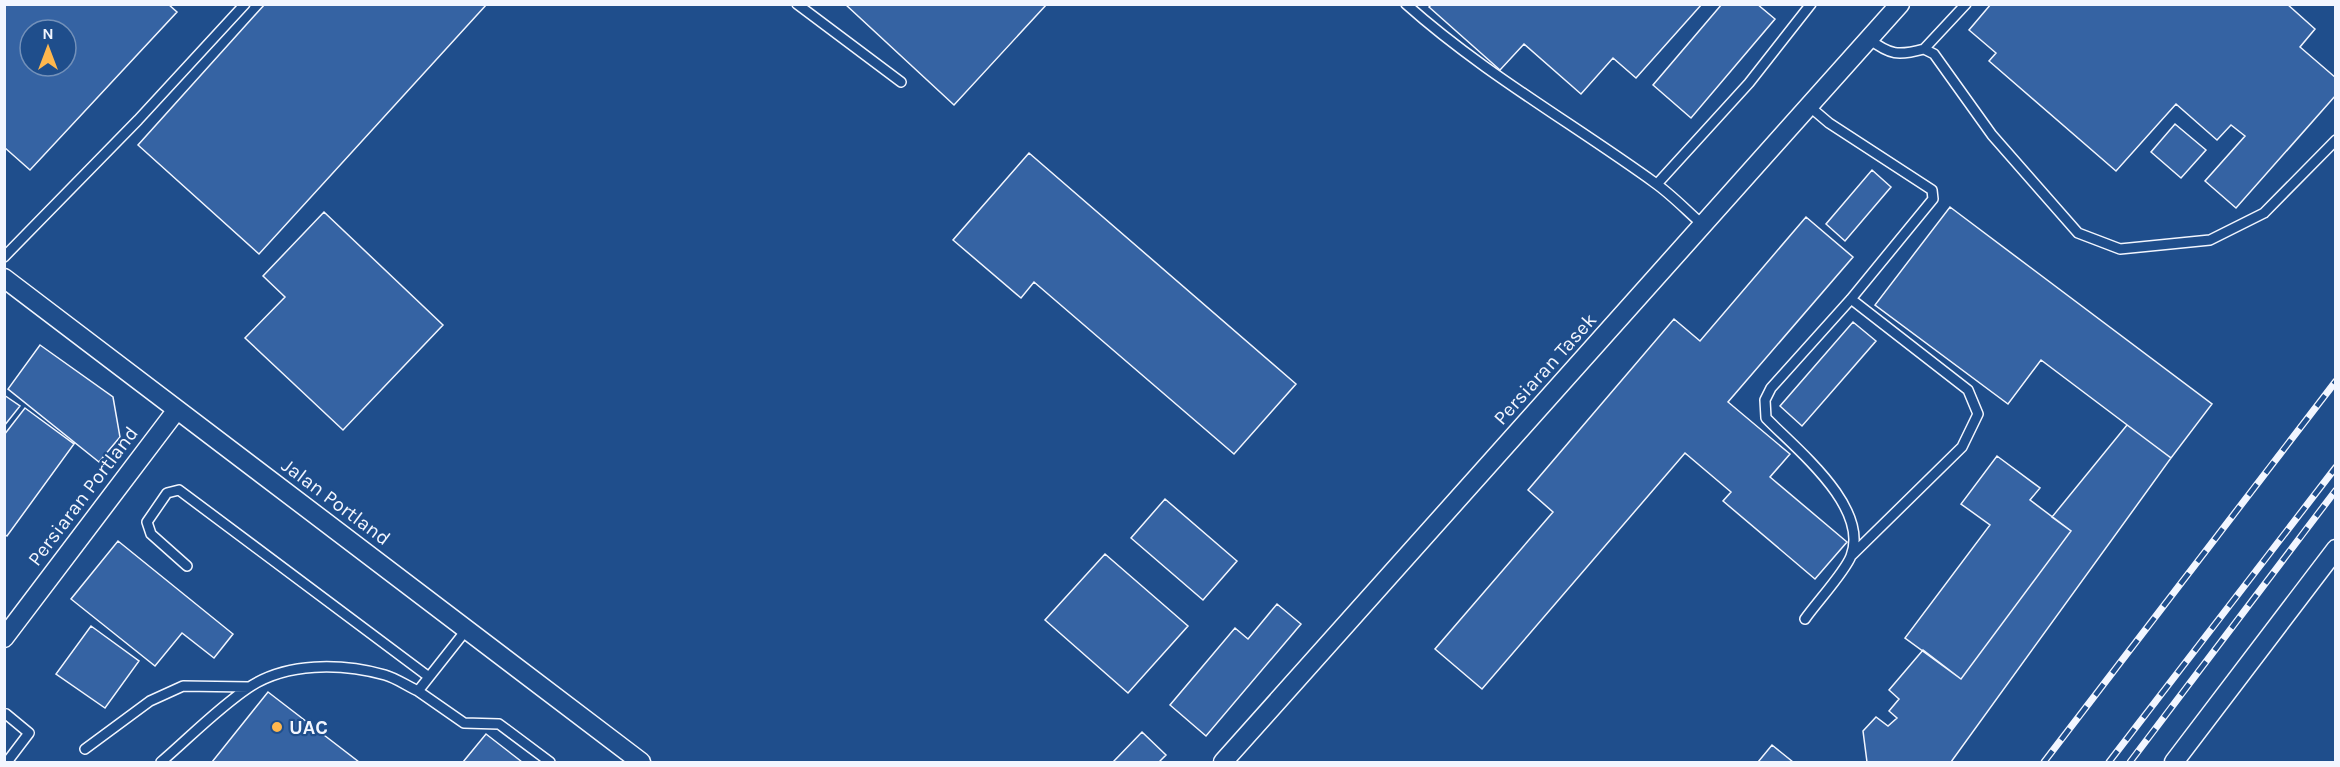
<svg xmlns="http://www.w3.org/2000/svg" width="2340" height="767" viewBox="0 0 2340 767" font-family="Karla,sans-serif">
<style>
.building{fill:#3563a3;stroke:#f2f6ff;stroke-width:1.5;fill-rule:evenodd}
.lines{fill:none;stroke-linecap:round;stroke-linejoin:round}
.service-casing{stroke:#f2f6ff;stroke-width:12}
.minor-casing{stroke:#f2f6ff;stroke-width:21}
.service{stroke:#1f4e8c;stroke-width:9}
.minor{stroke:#1f4e8c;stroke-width:18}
.rail-casing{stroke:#f2f6ff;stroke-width:7}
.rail{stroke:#1f4e8c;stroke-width:4.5;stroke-dasharray:14;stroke-linecap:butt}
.poi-dot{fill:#ffb74d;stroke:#1f4e8c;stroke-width:2}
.labels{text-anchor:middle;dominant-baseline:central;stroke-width:4.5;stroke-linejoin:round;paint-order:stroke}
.street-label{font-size:20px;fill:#f2f6ff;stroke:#1f4e8c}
.poi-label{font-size:20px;font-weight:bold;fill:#f2f6ff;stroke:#1f4e8c;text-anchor:start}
</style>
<rect width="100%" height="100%" fill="#1f4e8c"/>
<path class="building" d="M4,4h164l9,8 -147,158 -26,-23zM30,30h36v36h-36z
M265,4h222l-228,250 -121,-109z
M845,4h202l-93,101z
M1432,4h270l-66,74 -23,-20 -32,36 -57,-50 -24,26 -71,-63z
M1722,4h35l18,15 -84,99 -38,-33z
M1991,4h296l28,25 -15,18 36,31v17l-100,113 -31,-27 40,-45 -14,-11 -14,15 -41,-36 -60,67 -127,-110 7,-8 -27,-23z
M2175,124l31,26 -25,28 -30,-26z
M1029,153l267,231 -62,70 -200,-172 -13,16 -68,-58z
M1872,170l19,17 -46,54 -19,-17z
M1950,207l262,197 -41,54 -130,-98 -33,44 -133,-99z
M324,212l119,113 -100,105 -98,-92 40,-41 -22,-21z
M1806,217l47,40 -125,145 62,52 -20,23 77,65 -32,37 -92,-78 8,-9 -46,-39 -203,236 -47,-40 118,-137 -25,-22 146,-171 26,22z
M1853,322l23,19 -74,85 -22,-20z
M40,345l73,52 7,40 -21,25 -91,-73z
M4,395l16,11 -16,20z
M25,408l49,36 -67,92 -3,-2v-99z
M2127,425l44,33 -220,304h-84l-4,-31 13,-14 12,9 9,-8 -8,-7 10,-12 -10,-9 34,-40 38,29 110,-148 -19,-14z
M1997,456l43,32 -10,12 41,31 -110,148 -56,-41 85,-113 -29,-21z
M1165,499l72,62 -34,39 -72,-62z
M118,541l115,93 -19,24 -32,-25 -27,33 -84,-67z
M1105,554l83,72 -60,67 -83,-73z
M1277,604l24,20 -95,112 -36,-31 65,-77 13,11z
M91,626l48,35 -34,47 -49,-34z
M268,692l91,70h-147z
M1142,732l24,23 -7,7h-46z
M486,734l36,28h-59z
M1772,745l21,17h-35z"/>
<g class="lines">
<defs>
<path id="service" d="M797,4l104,78
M1406,4c76,68 166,119 249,179 17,12 32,28 48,42
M1869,39c21,16 29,17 55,10l10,5 58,81 86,98 42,16 90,-9 54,-27 72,-73
M1924,49l42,-45
M1657,184l92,-101 62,-79
M4,257l134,-137 107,-116
M1851,299l117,91 10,24 -16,33 -111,109
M187,566l-36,-32 -4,-12 20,-29 12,-3 250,187
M1805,619c11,-16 40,-47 46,-63 19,-49 -55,-107 -85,-138l-1,-18 6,-12 80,-89 82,-100 -1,-9 -103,-67 -20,-17
M418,691l46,32 35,1 51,38
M4,716l2,-2 23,19 -22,29
M85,749l65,-48 33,-15 66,1
M161,762c28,-24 56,-53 87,-74 38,-26 93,-25 137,-13 11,3 22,11 33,16l49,-62"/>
<path id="minor" d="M4,278l637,484
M4,638l172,-227
M1223,762l677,-758
M2174,762l162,-213"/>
</defs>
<use href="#service" class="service-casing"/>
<use href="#minor" class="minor-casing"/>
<use href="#service" class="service"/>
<use href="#minor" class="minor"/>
<defs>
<path id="rail" d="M2044,762l292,-381
M2109,762l227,-295
M2130,762l206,-272"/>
</defs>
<use href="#rail" class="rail-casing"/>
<use href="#rail" class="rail"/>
</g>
<circle class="poi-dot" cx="277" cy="727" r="6"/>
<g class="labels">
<g class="street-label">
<text transform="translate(1545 369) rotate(-48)">Persiaran Tasek</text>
<text transform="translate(83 496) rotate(-53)">Persiaran Portland</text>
<text transform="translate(336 502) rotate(37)">Jalan Portland</text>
</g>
<g class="poi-label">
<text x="289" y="727">UAC</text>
</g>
</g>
<rect width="2340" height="767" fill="none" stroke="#f2f6ff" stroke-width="12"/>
<g transform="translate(48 48)"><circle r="28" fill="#1f4e8c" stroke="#7391ba" stroke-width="1.5"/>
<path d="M0-4.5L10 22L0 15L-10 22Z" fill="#ffb74d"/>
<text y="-9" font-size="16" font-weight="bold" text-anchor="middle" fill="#f2f6ff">N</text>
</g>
</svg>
